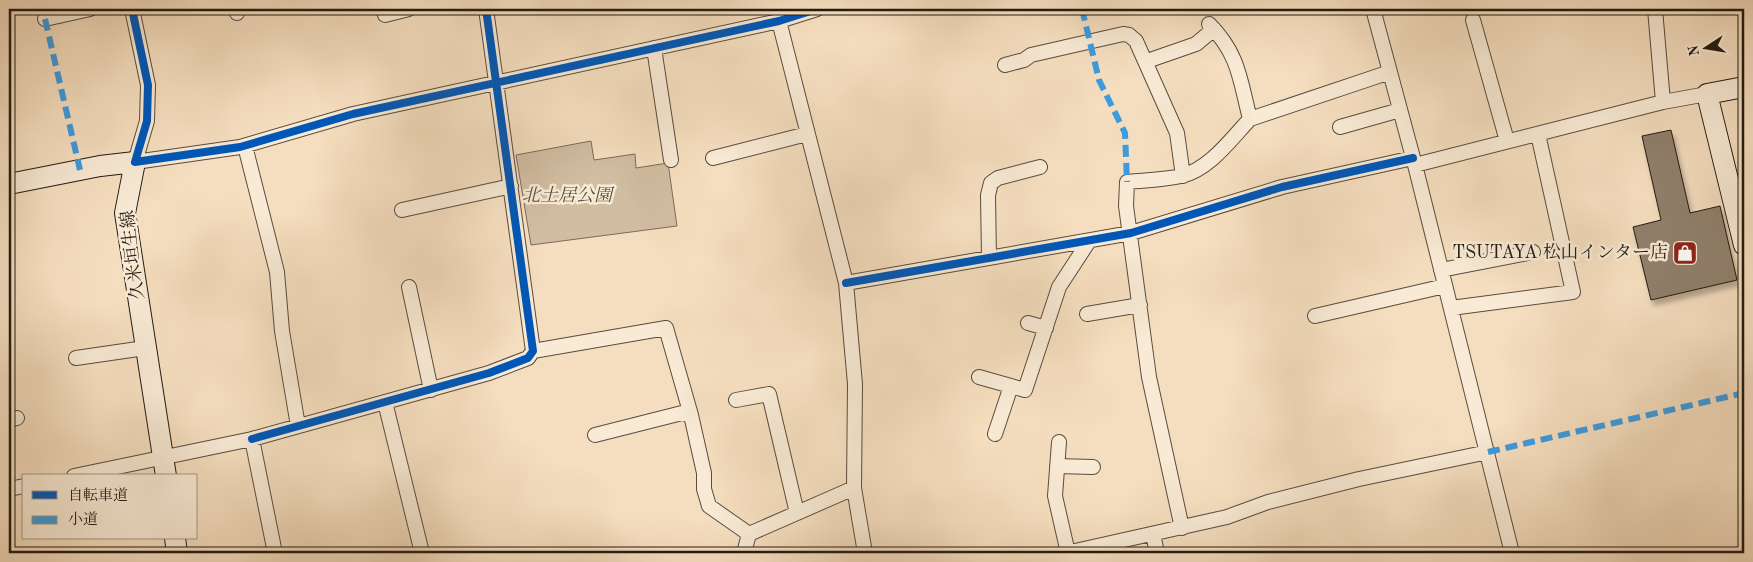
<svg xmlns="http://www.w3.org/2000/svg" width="1753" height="562" viewBox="0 0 1753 562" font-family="'Old Standard TT','Noto Serif JP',serif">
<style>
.green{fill:#d1bda2;stroke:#7a6c5a}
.building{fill:#90806c;stroke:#231b13;filter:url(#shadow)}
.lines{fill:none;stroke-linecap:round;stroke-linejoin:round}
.street-casing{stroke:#584c3e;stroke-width:16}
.secondary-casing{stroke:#231b13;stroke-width:22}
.street{stroke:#f8ead5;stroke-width:14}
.secondary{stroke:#f8ead5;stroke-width:20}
.quiet{stroke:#3c9bde;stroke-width:6;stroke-dasharray:12 6;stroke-linecap:butt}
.cycleway-casing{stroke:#f8ead5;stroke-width:11}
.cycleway{stroke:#0057b8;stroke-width:8}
.labels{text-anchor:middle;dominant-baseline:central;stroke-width:5;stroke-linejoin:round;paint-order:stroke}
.park-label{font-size:18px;font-style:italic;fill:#574c3e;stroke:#f8ead5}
.poi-label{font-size:18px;fill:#231b13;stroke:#f8ead5;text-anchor:end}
.street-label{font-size:18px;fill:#231b13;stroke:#f8ead5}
</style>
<defs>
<filter id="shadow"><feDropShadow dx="3" dy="5.5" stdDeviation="2.5" flood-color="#0004"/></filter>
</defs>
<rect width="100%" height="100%" fill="#f5debf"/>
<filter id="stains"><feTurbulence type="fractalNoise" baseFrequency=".004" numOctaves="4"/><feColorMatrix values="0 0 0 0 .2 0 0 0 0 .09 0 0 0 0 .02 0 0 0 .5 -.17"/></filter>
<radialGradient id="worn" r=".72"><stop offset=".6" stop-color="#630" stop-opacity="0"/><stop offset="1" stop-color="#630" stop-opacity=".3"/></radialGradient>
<path class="green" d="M591,141l3,19 41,-6 1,14 32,-5 9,63 -146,19 -15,-90z"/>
<path class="building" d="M1671,130l19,83 30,-7 17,74 -86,20 -18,-73 28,-7 -19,-84z"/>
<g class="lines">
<defs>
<path id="street" d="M132,9l16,76 -1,36 -12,41 105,-15 113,-33 426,-93 38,-12
M237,9v4
M1373,9l42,156 97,388
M1655,9l8,93
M385,15l24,-6
M45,19l45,-10
M1473,20l34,121
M779,21l67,262 9,101 -1,104 11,65
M1209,24c30,30 31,56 41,95l140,-47
M654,48l17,112
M1147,61l49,-17 18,-15
M1005,65l19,-5 7,-5 92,-21 6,1 7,6 41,92 6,43
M1340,127l60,-17
M245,146l32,126 5,59 16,95
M713,158l94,-24
M1415,165l248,-63 44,-8
M402,210l109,-24
M989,257l-1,-62 3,-12 7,-5 42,-11
M1441,270l92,-18
M846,283l285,-50 151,-46 131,-29
M409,287l22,103
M1451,308l122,-16 -35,-158
M1087,314l53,-9
M1315,316l130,-30
M1028,323l18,5
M533,351l133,-23 25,87 13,58v16l5,17 40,28
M76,358l69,-10
M979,377l46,13 34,-103 30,-46
M736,400l33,-6 28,119
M385,402l37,151
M9,420l8,-2
M995,434l16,-48
M595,435l87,-22 9,2
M252,439l237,-66 39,-15 5,-7 -47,-342
M1059,442l-4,54 13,57
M1057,466l36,1
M74,476l178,-37 23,114
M9,489l15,-3
M1182,528l-33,-151 -23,-171 1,-24c18,-2 37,-2 54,-6 28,-6 50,-37 69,-57
M1153,534l4,19
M744,553l5,-19 105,-46
M1066,553l161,-36 41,-15 91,-23 129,-27"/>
<path id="secondary" d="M1744,87l-37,7 37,151
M9,184l91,-18 35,-4 -10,51 41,263
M175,538l2,15"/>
</defs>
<use href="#street" class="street-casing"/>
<use href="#secondary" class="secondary-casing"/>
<use href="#street" class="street"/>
<use href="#secondary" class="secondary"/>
<path class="quiet" d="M1082,9l17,71 26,53 2,49
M45,19l35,151
M1488,452l256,-59"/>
<defs>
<path id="cycleway" d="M132,9l16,76 -1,36 -12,41 105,-15 113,-33 426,-93 38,-12
M846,283l285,-50 151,-46 131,-29
M252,439l237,-66 39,-15 5,-7 -47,-342"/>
</defs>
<use href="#cycleway" class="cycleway-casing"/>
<use href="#cycleway" class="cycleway"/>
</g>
<defs>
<symbol id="shop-square" viewBox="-11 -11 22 22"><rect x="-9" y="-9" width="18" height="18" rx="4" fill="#8f2418" stroke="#f8ead5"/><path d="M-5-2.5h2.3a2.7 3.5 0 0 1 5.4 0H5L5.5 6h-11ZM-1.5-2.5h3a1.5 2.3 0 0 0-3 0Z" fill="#fff"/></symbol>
</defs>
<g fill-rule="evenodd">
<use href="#shop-square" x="1671" y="239" width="28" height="28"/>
</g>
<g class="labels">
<g class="park-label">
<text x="567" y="196">北土居公園</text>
</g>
<g class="poi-label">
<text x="1668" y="253">TSUTAYA 松山インター店</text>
</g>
<g class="street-label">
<text transform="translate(133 255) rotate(-97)">久米垣生線</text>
</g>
</g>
<rect width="1753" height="562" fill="none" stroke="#f5debf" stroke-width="30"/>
<rect x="10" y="10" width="1733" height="542" fill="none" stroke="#231b13" stroke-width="2.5"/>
<rect x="15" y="15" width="1723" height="532" fill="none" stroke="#231b13"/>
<rect x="22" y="474" width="175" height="65" fill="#f8ead5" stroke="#a39787"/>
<rect x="32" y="491" width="25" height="8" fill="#0057b8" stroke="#a39787"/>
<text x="68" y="500" font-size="15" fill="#231b13">自転車道</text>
<rect x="32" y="516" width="25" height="8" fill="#3c9bde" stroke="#a39787"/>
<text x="68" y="524" font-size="15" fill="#231b13">小道</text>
<g transform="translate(1706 48) rotate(258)" stroke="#f8ead5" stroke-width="4" paint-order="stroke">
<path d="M0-4L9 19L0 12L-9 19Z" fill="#231b13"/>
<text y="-8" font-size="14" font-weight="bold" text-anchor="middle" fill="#231b13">N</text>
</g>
<rect width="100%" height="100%" filter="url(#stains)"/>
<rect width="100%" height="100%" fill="url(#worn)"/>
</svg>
